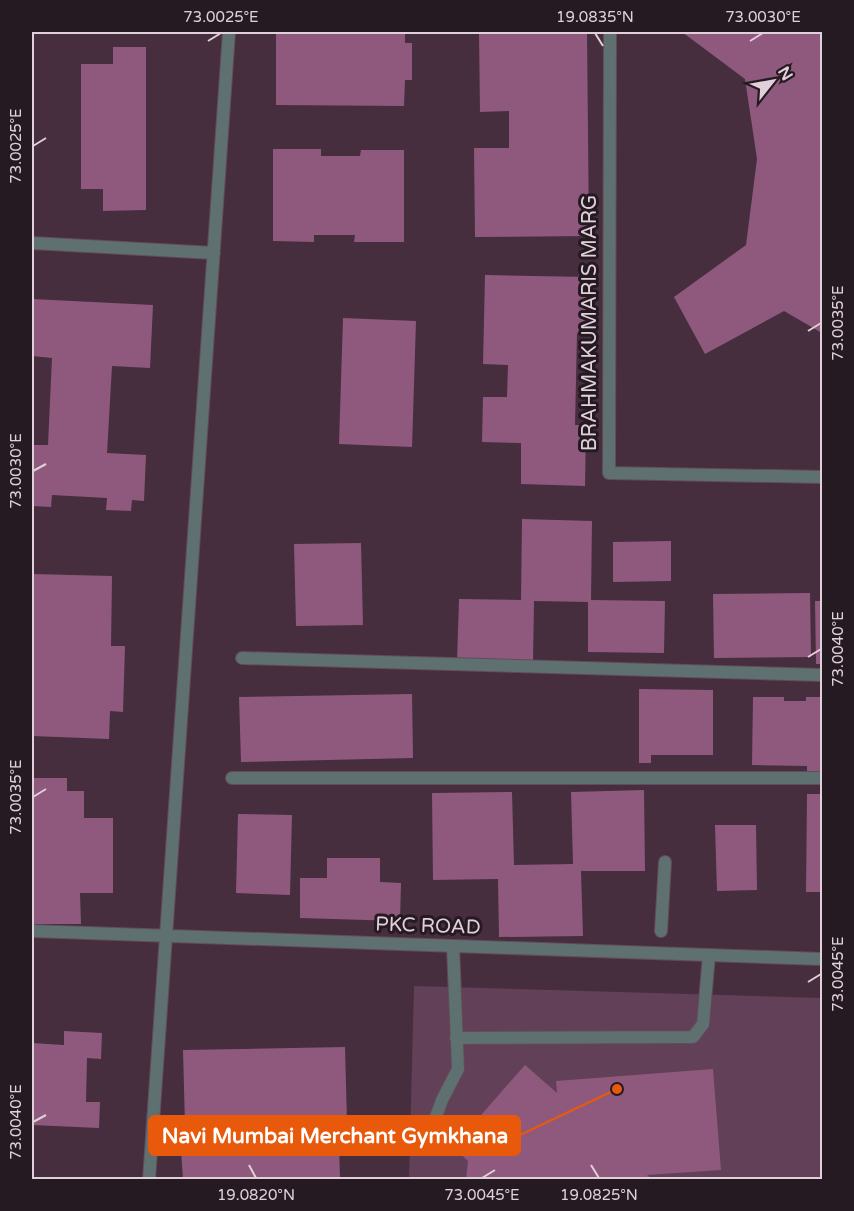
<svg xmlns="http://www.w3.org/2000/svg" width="854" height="1211" viewBox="0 0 854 1211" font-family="'Varela Round',sans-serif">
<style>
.green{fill:#624057}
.building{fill:#8f597e}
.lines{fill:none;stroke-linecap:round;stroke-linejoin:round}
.service-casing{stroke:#624b5a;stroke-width:14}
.minor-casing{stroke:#624b5a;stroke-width:14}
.service{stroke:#5f7071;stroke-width:12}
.minor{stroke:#5f7071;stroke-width:12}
.ticks{fill:none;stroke:#e0d0da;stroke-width:2}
.labels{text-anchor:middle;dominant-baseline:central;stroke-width:6;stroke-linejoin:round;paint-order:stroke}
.street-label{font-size:20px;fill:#e0d0da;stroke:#261a22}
.leader{fill:none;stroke:#e8590c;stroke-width:2}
.callout-dot{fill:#e8590c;stroke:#261a22;stroke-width:2}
.callout{fill:#e8590c;stroke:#e8590c;stroke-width:2}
.callout-label{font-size:21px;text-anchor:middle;font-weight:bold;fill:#fff}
.neatline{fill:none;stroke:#e0d0da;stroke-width:2}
.ticks-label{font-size:15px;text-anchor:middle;fill:#e0d0da}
</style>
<rect width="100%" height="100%" fill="#462e3e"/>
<path class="green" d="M414,986l408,12v181l-413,1z"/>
<path class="building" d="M276,32h129v11h7v37h-7l-1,26 -128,-1z
M479,32h108l2,204 -114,1 -1,-89h35v-37l-29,1z
M682,32h140l-1,203 1,98 -38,-22 -79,43 -31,-57 72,-52 11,-86 -12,-80z
M113,47h33v163l-43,1v-22h-22v-125h32z
M273,149h48v7h39l1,-6h43v92h-50l1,-7h-41v7l-41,-1z
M485,275l103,2 -1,56h-10l-2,92h11l-1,61 -64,-2v-41l-39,-1 1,-45h24l1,-32 -25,-1z
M32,299l121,6 -3,63 -38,-2 -5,87 39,2 -2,46 -12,-1 -1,11 -25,-1 1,-12 -55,-3 -1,12 -19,-1v-61h16l4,-87 -20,-2z
M343,318l73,3 -4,126 -73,-3z
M522,519l70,2 -1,79 74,1 -1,52 -76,-1v-50l-54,-1 -1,62 -76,-1 2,-63 62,1z
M671,541v40l-58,1v-40z
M361,543l2,82 -67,1 -2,-82z
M32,574l80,2 -1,70h14l-2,66 -13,-1 -1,28 -77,-3z
M810,593l1,64 -97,1 -1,-64z
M815,601h7v63h-6z
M639,689l74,1v65h-62v8h-12z
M412,694l1,64 -172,4 -2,-65z
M753,697h31v4h22v-4h16v77h-15v-8l-55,-1z
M32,778h35v13h17v27h29v75h-33l1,31h-49z
M644,790l1,81h-64l2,65 -84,1 -1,-58 -65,1 -1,-87 80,-1 2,73 59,-1 -2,-72z
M807,794h15v98h-16z
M238,814l54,1 -2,80 -54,-2z
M715,825h41l1,65 -40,1z
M327,858h53v24l21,1 -1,38 -100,-3v-40h27z
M64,1031l38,2 -1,26 -14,-1 -1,44h14l-1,26 -67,-3v-82l32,2z
M345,1047l2,76 -162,3 -2,-76z
M525,1065l32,28 -1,-12 157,-12 8,101 -74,5 6,5h-187l2,-19 -15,-14z
M339,1143l1,36 -157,1 -2,-31z"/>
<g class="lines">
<defs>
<path id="service" d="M456,1038l237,-1 10,-13 6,-69
M430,1133l12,-33 16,-31 -5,-123"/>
<path id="minor" d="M610,32l-1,441 213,4
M32,243l182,10
M242,658l580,17
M232,778h590
M32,931l790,28
M661,931l4,-69
M149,1180l80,-1148"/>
</defs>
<use href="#service" class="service-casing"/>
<use href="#minor" class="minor-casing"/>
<use href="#service" class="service"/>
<use href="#minor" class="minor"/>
</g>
<path class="ticks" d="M595,33l8,13M208,41l13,-8M750,41l13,-8M33,146l13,-8M808,331l13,-8M33,471l13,-7M808,657l13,-8M33,797l13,-8M808,982l13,-8M33,1122l13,-7M249,1165l7,13M591,1165l8,13M482,1178l13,-8"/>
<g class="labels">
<g class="street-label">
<text transform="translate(590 323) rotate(-90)">BRAHMAKUMARIS MARG</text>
<text transform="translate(428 926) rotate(2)">PKC ROAD</text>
</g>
</g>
<path class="leader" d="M617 1089L520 1135"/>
<circle class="callout-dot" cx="617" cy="1089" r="6"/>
<rect class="callout" x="149" y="1116" width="371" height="39" rx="6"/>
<g class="callout-label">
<text x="335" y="1143">Navi Mumbai Merchant Gymkhana</text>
</g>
<rect width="854" height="1211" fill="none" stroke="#261a22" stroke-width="66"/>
<g transform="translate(773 81) rotate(59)" stroke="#261a22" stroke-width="4.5" paint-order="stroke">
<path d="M0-4.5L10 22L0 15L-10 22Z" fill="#e0d0da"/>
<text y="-9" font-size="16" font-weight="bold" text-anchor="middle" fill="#e0d0da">N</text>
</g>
<rect x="33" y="33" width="788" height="1145" class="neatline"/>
<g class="ticks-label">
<text x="221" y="22">73.0025°E</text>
<text x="595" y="22">19.0835°N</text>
<text x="763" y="22">73.0030°E</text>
<text transform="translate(16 146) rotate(-90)" y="5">73.0025°E</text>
<text transform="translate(838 323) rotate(-90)" y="5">73.0035°E</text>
<text transform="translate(16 471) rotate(-90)" y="5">73.0030°E</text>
<text transform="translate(838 649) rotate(-90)" y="5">73.0040°E</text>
<text transform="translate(16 797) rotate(-90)" y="5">73.0035°E</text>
<text transform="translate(838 974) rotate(-90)" y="5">73.0045°E</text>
<text transform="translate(16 1122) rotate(-90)" y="5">73.0040°E</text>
<text x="256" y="1200">19.0820°N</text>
<text x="482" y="1200">73.0045°E</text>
<text x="599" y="1200">19.0825°N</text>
</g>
</svg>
